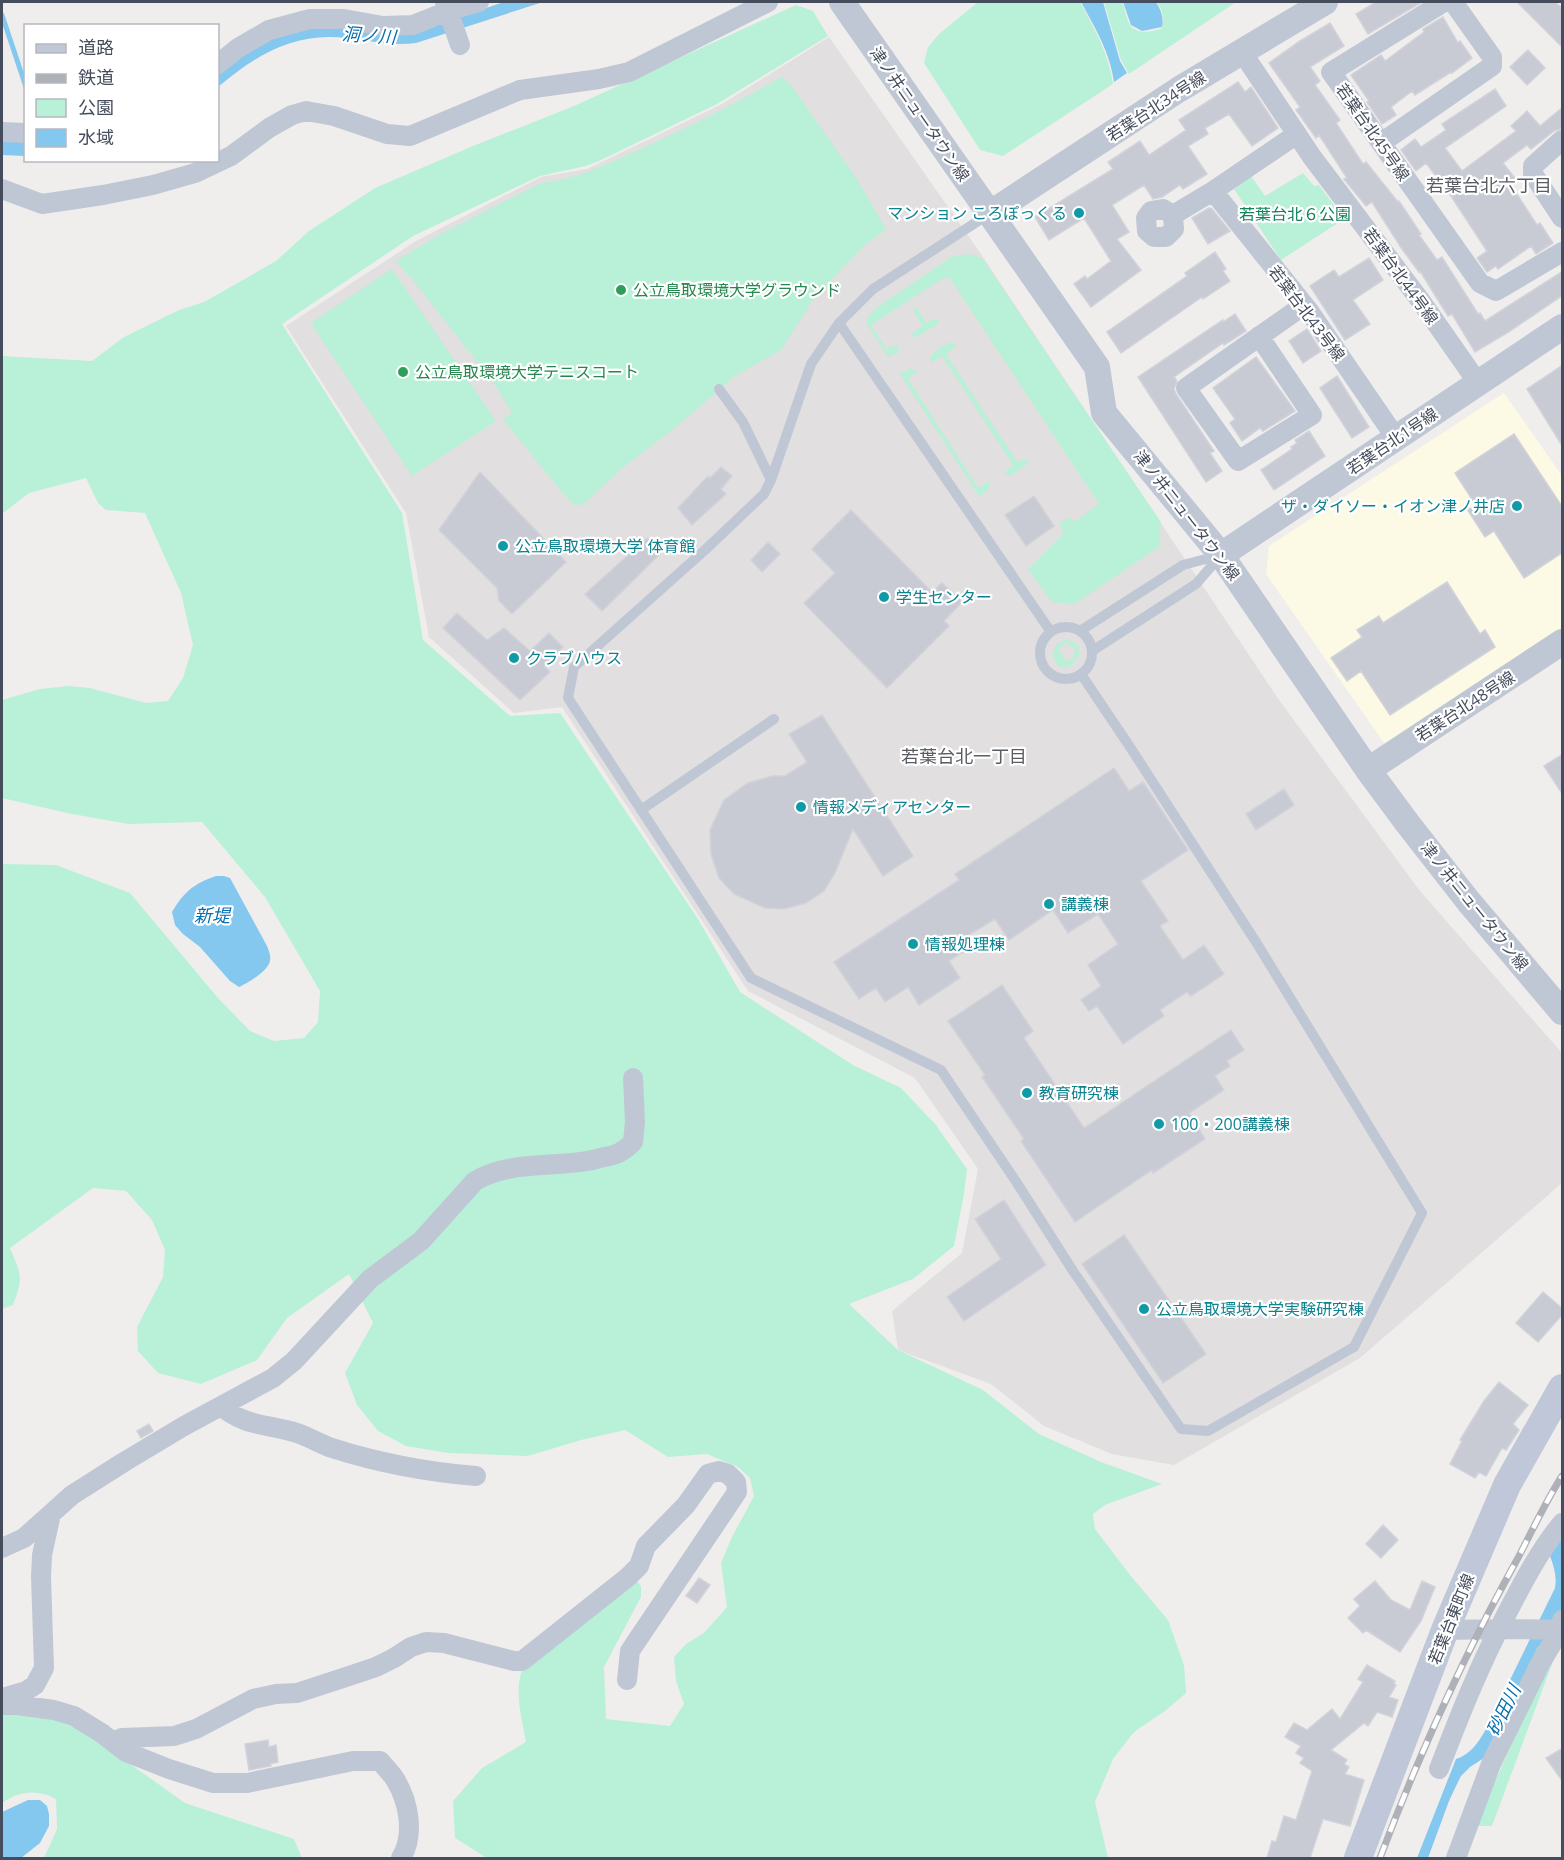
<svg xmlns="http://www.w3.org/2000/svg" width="1564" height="1860" viewBox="0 0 1564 1860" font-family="'Open Sans','Noto Sans JP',sans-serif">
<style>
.commercial{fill:#fcfae5}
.education{fill:#e1dfdf}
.green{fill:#b9f0d8;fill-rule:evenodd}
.water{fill:#84c7ef}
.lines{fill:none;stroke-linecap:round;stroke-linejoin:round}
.stream{stroke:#84c7ef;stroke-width:5}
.building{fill:#c9cbd4;stroke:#d1d2da;stroke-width:1.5}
.service{stroke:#c0c7d4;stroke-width:10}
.minor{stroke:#c0c7d4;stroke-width:20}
.tertiary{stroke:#c0c7d4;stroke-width:26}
.secondary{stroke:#bfc7d8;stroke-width:28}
.rail-casing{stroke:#afb1b8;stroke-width:7}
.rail{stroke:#fff;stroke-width:4.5;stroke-dasharray:14;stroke-linecap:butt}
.culture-dot{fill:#0f9aa8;stroke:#fff;stroke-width:2}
.leisure-dot{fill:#2e9e5b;stroke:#fff;stroke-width:2}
.labels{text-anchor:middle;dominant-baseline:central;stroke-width:4.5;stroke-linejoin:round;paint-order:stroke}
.street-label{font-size:16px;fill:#454d5c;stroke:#fff}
.culture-label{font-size:16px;fill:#0d838f;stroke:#fff;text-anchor:start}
.park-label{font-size:16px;fill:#13805c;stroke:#fff}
.leisure-label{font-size:16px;fill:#27864d;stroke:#fff;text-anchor:start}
.water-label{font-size:18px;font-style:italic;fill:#066eae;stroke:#fff}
.neighbourhood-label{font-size:18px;fill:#5a5c63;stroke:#fff}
</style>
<rect width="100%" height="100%" fill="#f0eeed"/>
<path class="commercial" d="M1504,393l58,83v163l-173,111 -123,-176 3,-28z"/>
<path class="education" d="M829,37l152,217 298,446 141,191 142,162v130l-202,175 -186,107 -62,-11 -68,-28 -53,-42 -93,-34 -6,-39 70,-58 16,-84 -63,-91 -167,-87 -186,-284 -48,6 -85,-76 -23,-124 -120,-187 130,-85 125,-64 46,-8 71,-34 64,-31z"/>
<path class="green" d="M978,2h102c14,26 29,52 33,82l-110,72 -23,-6 -56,-87 4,-16 11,-13z
M1104,2h18c3,6 4,16 8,23 7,10 23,7 32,3 3,-10 0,-18 -5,-26h79l-107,72 -8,-14z
M796,5l17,6 15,25 -111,68 -118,57 -13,5 -46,10 -127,60 -131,88 120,189 21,127 87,76 50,-3 138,206 42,73 113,73 48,23 35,37 31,44 -3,25 -10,52 -41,33 -64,25 49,46 85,40 56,44 62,28 61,22 -57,21 -12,9 2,15 35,46 38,45 16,45 2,28 -21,18 -31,21 -21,27 -18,43 13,56h-621l-32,-20 -2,-37 29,-33 44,-26c-4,-23 -12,-50 -4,-72l113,-91 6,7v11l-37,70 2,52 64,7 14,-22 -8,-23 -2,-24 12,-13 18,-11 23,-26 -6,-44 10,-24 23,-43 -4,-18 -12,-11 -31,-13 -39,3 -43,-27 -44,10 -53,16 -80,-3 -42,-7 -28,-15 -21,-26 -12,-32 28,-50 -24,-49 -62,44 -30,42 -56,24 -43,-11 -20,-22 -1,-24 26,-50 2,-27 -13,-30 -26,-29 -33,-3 -83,60c11,27 14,29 3,57l-11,4v-445l54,1 74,28 88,105 32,33 24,10 30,-3 14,-16 2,-31 -55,-94 -63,-75 -74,2 -61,-11 -65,-15v-98l38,-11 28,-3 22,2 56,15 22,-2 15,-23 10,-33 -12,-52 -36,-80 -39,-3 -8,-7 -12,-25 -57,15 -27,21v-158l90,5 32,-24 55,-27 25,-8 72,-41 33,-30 66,-43 98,-42 101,-40z
M782,77l9,8 66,94 29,50 -21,16 -50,52 -34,53 -46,26 -55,48 -59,45 -38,36 -11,-1 -69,-84 9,-7 -16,-27 -80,-102 -20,-23 43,-26 102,-52c35,-3 65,-19 96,-32 50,-23 98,-47 145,-74z
M1303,173l11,13 5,-1 25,34 -63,41 -47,-71 17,-13 14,20z
M970,254l12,4 179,264 -2,25 -85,57 -22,-2 -24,-33 36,-36 -5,-9 10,-7 5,5 25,-18 -150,-227 -7,2 -71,46 15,24 11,-4 2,3 -2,5 -9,4 -22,-34 4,-9 9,-8 74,-50z
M392,269l104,152 -84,55 -101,-153z
M917,308l9,15 10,-5 3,4 -4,4 -19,11h-3l-1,-4 10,-7 -9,-17z
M953,342l3,4 -10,8 71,108 11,-4 -1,6 -17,12 -6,-2 9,-9 -71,-109 -11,7 -1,-5c4,-7 14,-14 23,-16z
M911,368l6,4 -9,7 70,109 11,-7c2,9 -4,11 -10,15l-79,-122z
M1065,640c36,3 -6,51 -12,13l4,-9zM1064,644h5l6,6 -2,9 -8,2 -3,-7 -4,-4z
M1553,1653l-1,11 -60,162h-17z
M2,1712l61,4 122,87 109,36 8,19h-258l13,-29 -1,-30c-19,-10 -37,-8 -54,4z"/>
<path class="water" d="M504,2h39l-127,41c-30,4 -58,-6 -87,-6 -44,0 -79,23 -111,50v-14l27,-20 26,-15 20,-7 34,-5 149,-14z
M1081,2h22l17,59 7,12 -13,9c-4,-30 -19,-54 -33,-80z
M1123,2h33c5,8 8,16 6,25l-20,4 -11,-6z
M2,141l23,1v14l-23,-1z
M216,876h8l6,2 37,68c2,5 4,10 3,15 -2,10 -22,22 -31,26l-9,-6 -30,-34 -17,-13 -8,-9 -3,-13c12,-20 21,-28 44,-36z
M1562,1537v70l-12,33 -12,7 -51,109 -17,11 -9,9 -5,10 -7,15 -21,57h-11l39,-99c15,-5 21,-15 29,-28l70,-143c2,-12 -1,-21 -5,-32z
M28,1800h12l7,6 2,8v12l-9,17 -19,15h-19v-46z"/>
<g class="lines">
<path class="stream" d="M2,15l24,72"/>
</g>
<path class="building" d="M1376,2h46l-54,32 -12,-20z
M1517,2h38l8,7v39z
M1443,17l15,26 2,-2 12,17 -20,15 -1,-1 -36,23 -3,-4 -21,16 5,8 -14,9 -15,-22 2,-1 -18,-26 30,-20 4,6 39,-29 -1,-3z
M1330,23l14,23 -34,21 10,14 -5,4 25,35 -4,3 27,41 3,-2 32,40 1,-1 22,33 -2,1 18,25 5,-3 36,57 2,-1 5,8 78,-50v24l-53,36 -35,21 -23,-38 -4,2 -28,-45 -1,1 -17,-23 -30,-47 -6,4 -22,-27 3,-1 -28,-43 -3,3 -20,-28 4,-3 -31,-44 31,-22z
M1528,50l17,18 -18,17 -17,-18z
M1238,82l7,10 6,-5 27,41 -26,18 -23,-32 -24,14 3,6 -20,12 19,28 -24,15 -3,-4 -18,12 -9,2 -9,-14 -32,20 17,27 -12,7 24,31 -50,37 -17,-23 11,-8 2,3 24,-18 -27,-43 -35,22 -14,-23 78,-48 -5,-7 32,-21 9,14 37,-25 -7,-10z
M1495,89l11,17 -61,42 17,23 54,-40 -5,-5 16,-15 13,15 23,-19v21l-9,3 -23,18 -4,-4 -24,18 12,15 -6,4 28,43 3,-2 13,20 -17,11 -5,-8 -33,23 -2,-3 -9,6 -10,-14 10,-7 -38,-58 -23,-30 -10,8 -15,-21 14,-11 6,8 25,-17 -4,-6z
M1209,208l3,1 18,22 -22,13 -16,-26z
M1215,252l11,17 -3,2 7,10 -27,18 -1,-2 -81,56 -14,-21 80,-56 -2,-3z
M1369,258l14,22 -30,20 17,24 -25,16 -35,-54 24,-16 5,7z
M1235,314l11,17 -22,14 -1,-2 -49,34 3,4 -3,8 2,5 38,57 -4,2 12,18 -16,11 -68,-105 85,-57v2z
M1307,329l14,22 -18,12 -14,-22z
M1256,357l39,54 -32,20 -3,-3 -18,13 -12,-18 5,-4 -22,-31z
M1563,365v82l-36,-58z
M1337,376l32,51 -17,11 -32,-50z
M1309,431l16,25 -51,34 -13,-20 31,-21 -1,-2 6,-4 -2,-3z
M1514,434l49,74v44l-39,26 -30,-47 -9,6 -18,-28 10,-2 -22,-34z
M721,467l11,9 -11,13 5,5 -34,31 -14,-17 30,-32 2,2z
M480,472l86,90 -54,52 -13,-13 -2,-13 -58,-58z
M1034,496l20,30 -28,20 -21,-31z
M851,510l81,82 10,-9 20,19 -18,19 5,5 -62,62 -83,-85 31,-30 -23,-24z
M647,538l13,16 -58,57 -17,-17z
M768,542l12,12 -18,18 -11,-12z
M1447,582l33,52 5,-4 10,17 -105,68 -29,-44 -14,10 -16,-23 31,-21 -5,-7 22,-14 4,7z
M457,613l30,27 17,-12 26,23 19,-18 14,14 -19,19 6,6 -30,28 -77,-72z
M822,715l91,141 -30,20 -30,-47 -18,44 -11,18 -18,12 -22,6 -19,-1 -31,-14 -15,-16 -8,-24 -1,-24 14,-30 24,-17 24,-7h13l22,-14 -18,-28z
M1563,754v41l-19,-29z
M1114,768l15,23 14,-9 45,68 -47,31 27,40 -8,5 23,34 21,-15 20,29 -33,22 -4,-4 -27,18 4,6 -41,28 -26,-38 -8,5 -8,-11 20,-14 -13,-21 30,-21 -20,-30 -30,19 -15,-23 -44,30 -14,-21 -33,20 6,10 -19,12 11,17 -41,27 -11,-18 -23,15 -9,-14 -17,11 -25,-37 125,-82 -4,-6z
M1284,789l10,16 -38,25 -10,-16z
M1002,985l31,46 -9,7 60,90 147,-98 13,20 -17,11 3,5 -15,10 9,14 -35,23 16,26 -52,34 -1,-3 -77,52 -54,-81 3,-2 -42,-62 3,-2 -37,-54z
M1004,1200l42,65 -82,56 -17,-24 54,-38 -26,-40z
M1124,1235l82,119 -43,29 -81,-119z
M1543,1292l20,17v5l-25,28 -22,-19z
M1499,1382l29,23 -15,19 6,6 -13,20 -4,-2 -16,28 -7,-4 -4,6 -25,-14 12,-23 -2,-1 24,-39z
M149,1424l4,7 -12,7 -4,-7z
M1383,1525l15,15 -17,18 -15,-14z
M699,1578l11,7 -13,18 -11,-7z
M1375,1581l16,19 19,10 12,-29 13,6 -14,34 -21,31 -34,-22 -3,3 -15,-15 12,-12 -6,-7z
M1367,1665l28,16 -1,3 2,1 -7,12 9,3 -6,17 -15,-5 -9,14 -4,-3 -33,27 16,10 -3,4 5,3 -4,7 19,6 -14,46 -27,-7 -13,39h-43l5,-17 4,1 8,-26 12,4 16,-49 -12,-8 4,-5 -8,-5 5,-7 -16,-9 9,-14 13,7 25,-21 8,10 23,-37 -5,-3z
M268,1740l1,7 7,-2 2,17 -8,2 1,2 -22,4 -4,-26z
M1563,1748v34l-17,-24z"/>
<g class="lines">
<path class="service" d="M989,214l-116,75 -34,34 -28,41 -40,116 -7,14 -59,56 -131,117 -6,31 183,280 190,92 76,113 56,88 108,158 27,2 146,-84 68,-134 -166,-271 -126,-195 -49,-73
M839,323l212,309
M719,389l24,33 28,58
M1040 653a26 26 0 1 1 52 0a26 26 0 1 1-52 0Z
M1080,631l103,-66 38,-10
M1092,651l104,-67 25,-29
M641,810l133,-91"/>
<path class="minor" d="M445,2l15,43
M1444,2l-113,70 149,211 16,8 66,-39
M1242,52l70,105 108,143 58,83
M218,64l20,-16 31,-18 41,-11h34l39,7 30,-1 35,-14 31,-9
M2,132l24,1
M1562,140l-29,26v8l29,44
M1381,143l111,-77v-9l-39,-55
M2,189l40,15 61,-9 50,-10 42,-12 36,-17 38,-28 23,-13 14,-4 28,5 53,18 23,2 110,-46 79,-11 30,-7 139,-70
M1213,191l96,120 87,127
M1173,215l-10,-6 -12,2 -5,7 1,13 7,6h12l8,-8 -1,-14 40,-24 84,-57
M1259,336l53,79 -74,46 -52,-73 118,-83
M221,1406c24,21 48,18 76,27 12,4 23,11 35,15 47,15 94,24 144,28
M2,1548l22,-10 48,-43 52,-33 60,-36 89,-48 21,-17 76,-82 51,-38 54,-60c39,-23 87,-11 129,-24 6,-1 13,-2 18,-6 4,-2 8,-6 11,-9l2,-20 -2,-44
M1445,1630c39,-1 78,-1 117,0
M2,1698l24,-7 9,-6 9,-17 -3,-91 1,-22 9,-41
M2,1705h15l37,5 20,6 29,18 23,18 43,17 44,14h34l106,-22h27c5,6 11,12 15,18 14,23 20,56 6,79
M113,1742l9,-4 52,-2 22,-7 57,-30 23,-5 21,-1 46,-15 33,-11 18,-9 17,-11 15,-5 18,1 70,18h8l106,-84 11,-11 7,-20 40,-41 22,-31 11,-3 9,3 8,8 1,10 -107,159 -3,29
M1439,1769c20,-52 40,-103 66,-152 17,-33 34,-66 57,-94
M1456,1858l35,-94 49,-100 20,-34 2,-10"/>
<path class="tertiary" d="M842,2l255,365 7,46 117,142 147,215 40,54 61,78 93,110
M989,214l189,-124 147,-88
M1221,555l341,-228
M1368,770l194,-128"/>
<path class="secondary" d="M1358,1858l87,-228 62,-145 55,-97"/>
<defs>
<path id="rail" d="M1380,1858c39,-104 85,-205 139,-302 14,-27 27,-55 43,-80"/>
</defs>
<use href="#rail" class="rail-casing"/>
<use href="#rail" class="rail"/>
</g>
<g class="culture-dot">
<circle cx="1079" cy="213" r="6"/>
<circle cx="1517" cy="506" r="6"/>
<circle cx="503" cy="546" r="6"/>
<circle cx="884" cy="597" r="6"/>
<circle cx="514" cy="658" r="6"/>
<circle cx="801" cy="807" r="6"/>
<circle cx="1049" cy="904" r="6"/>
<circle cx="913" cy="944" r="6"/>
<circle cx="1027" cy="1093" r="6"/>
<circle cx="1159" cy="1124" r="6"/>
<circle cx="1144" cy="1309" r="6"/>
</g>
<g class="leisure-dot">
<circle cx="621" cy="290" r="6"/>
<circle cx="403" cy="372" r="6"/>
</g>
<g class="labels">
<g class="street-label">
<text transform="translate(1156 106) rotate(-33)">若葉台北34号線</text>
<text transform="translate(920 114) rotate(55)">津ノ井ニュータウン線</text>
<text transform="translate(1373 132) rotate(55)">若葉台北45号線</text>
<text transform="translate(1401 276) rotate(54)">若葉台北44号線</text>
<text transform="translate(1307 313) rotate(53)">若葉台北43号線</text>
<text transform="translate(1392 441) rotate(-34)">若葉台北1号線</text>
<text transform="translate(1187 515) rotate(52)">津ノ井ニュータウン線</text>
<text transform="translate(1465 706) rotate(-33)">若葉台北48号線</text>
<text transform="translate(1475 906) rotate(51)">津ノ井ニュータウン線</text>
<text transform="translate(1451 1619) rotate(-68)">若葉台東町線</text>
</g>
<g class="culture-label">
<text x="1067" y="213" text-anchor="end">マンション ころぽっくる</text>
<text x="1505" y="506" text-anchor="end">ザ・ダイソー・イオン津ノ井店</text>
<text x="515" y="546">公立鳥取環境大学 体育館</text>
<text x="896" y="597">学生センター</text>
<text x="526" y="658">クラブハウス</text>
<text x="813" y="807">情報メディアセンター</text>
<text x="1061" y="904">講義棟</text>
<text x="925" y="944">情報処理棟</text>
<text x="1039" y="1093">教育研究棟</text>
<text x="1171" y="1124">100・200講義棟</text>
<text x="1156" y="1309">公立鳥取環境大学実験研究棟</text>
</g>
<g class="park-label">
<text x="1295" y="214">若葉台北６公園</text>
</g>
<g class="leisure-label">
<text x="633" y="290">公立鳥取環境大学グラウンド</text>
<text x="415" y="372">公立鳥取環境大学テニスコート</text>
</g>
<g class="water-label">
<text transform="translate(369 35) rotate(4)">洞ノ川</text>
<text x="212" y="915">新堤</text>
<text transform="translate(1503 1710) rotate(-64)">砂田川</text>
</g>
<g class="neighbourhood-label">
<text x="1489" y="185">若葉台北六丁目</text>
<text x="964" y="756">若葉台北一丁目</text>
</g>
</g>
<rect width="1564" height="1860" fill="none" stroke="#454d5c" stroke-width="6"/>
<rect x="24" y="24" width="195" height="138" fill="#ffffff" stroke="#b5b8be" stroke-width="1.5"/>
<rect x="36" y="44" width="30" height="9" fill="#bfc7d8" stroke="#b5b8be" stroke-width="1.5"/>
<text x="78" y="54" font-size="18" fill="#454d5c">道路</text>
<rect x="36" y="74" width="30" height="9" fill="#afb1b8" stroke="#b5b8be" stroke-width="1.5"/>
<text x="78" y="84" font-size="18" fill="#454d5c">鉄道</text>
<rect x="36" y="99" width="30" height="18" fill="#b9f0d8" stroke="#b5b8be" stroke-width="1.5"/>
<text x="78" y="114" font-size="18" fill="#454d5c">公園</text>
<rect x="36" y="129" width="30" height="18" fill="#84c7ef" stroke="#b5b8be" stroke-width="1.5"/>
<text x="78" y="144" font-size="18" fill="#454d5c">水域</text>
</svg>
